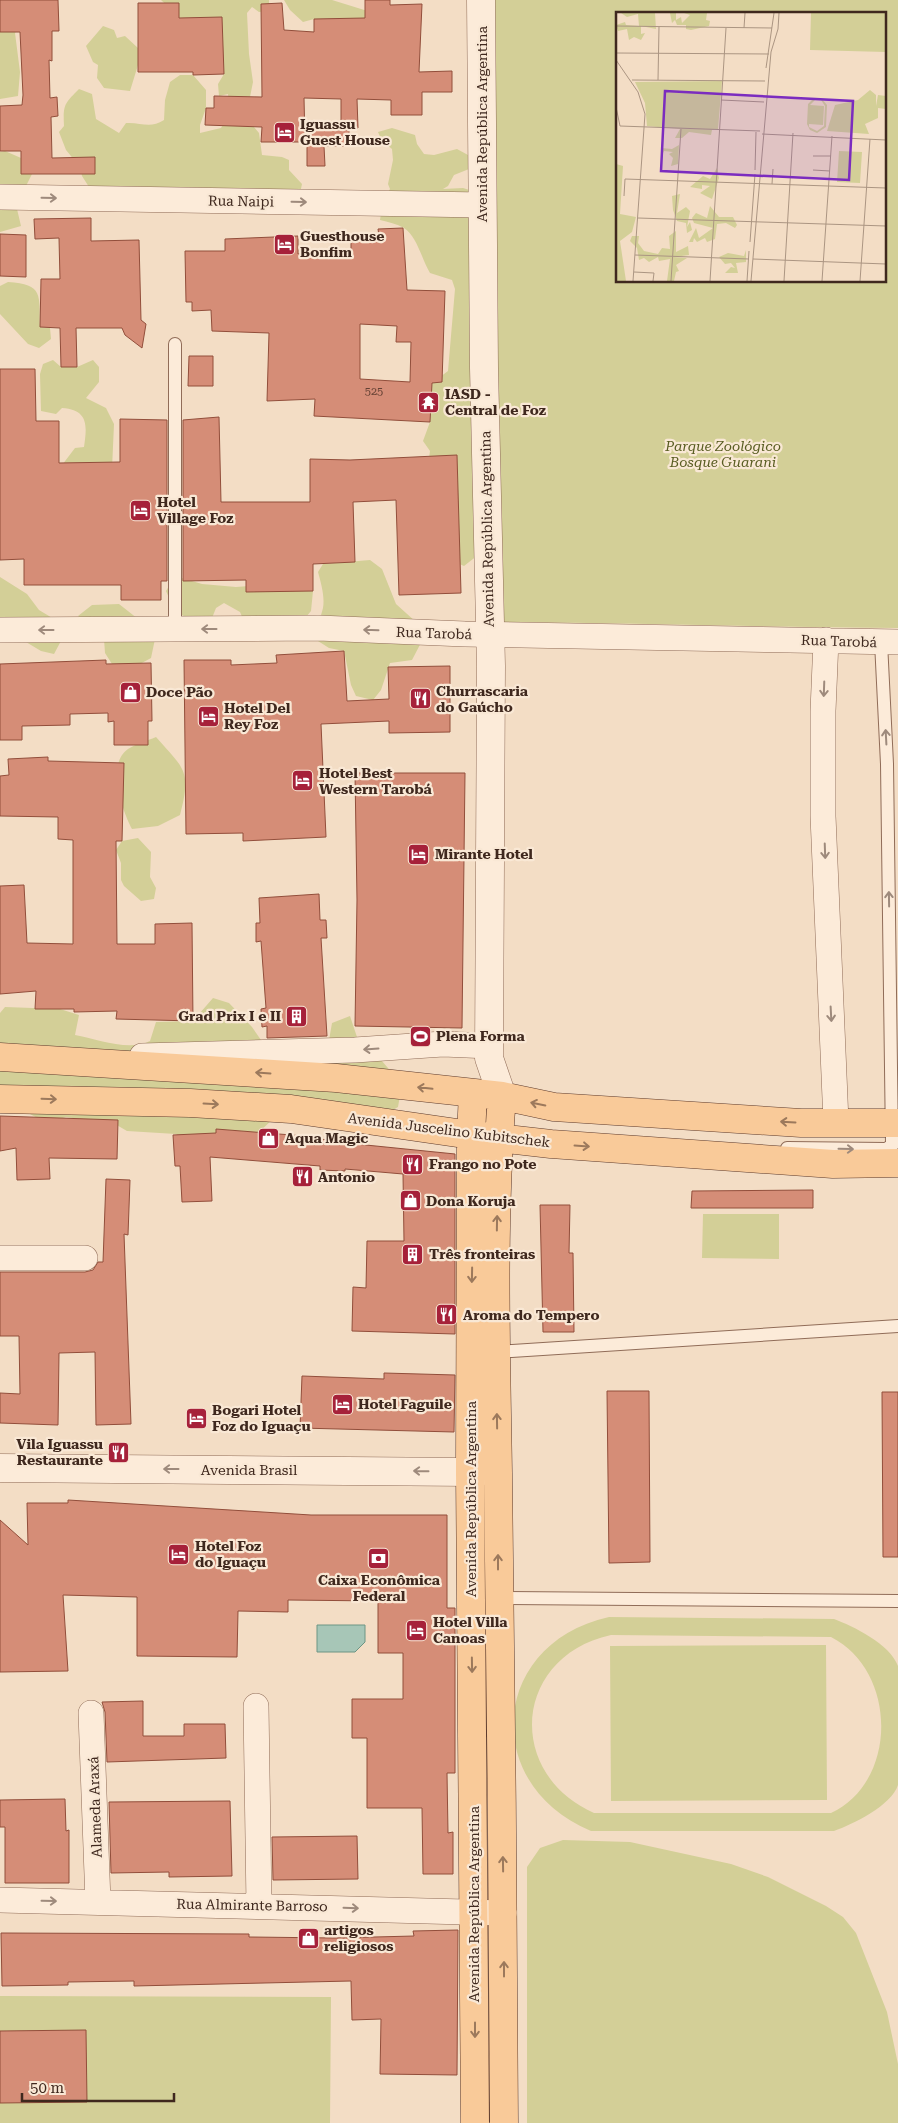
<svg xmlns="http://www.w3.org/2000/svg" width="898" height="2123" viewBox="0 0 898 2123" font-family="'Roboto Serif',serif">
<style>
.green{fill:#d3cf97;fill-rule:evenodd}
.water{fill:#a7c6b7;stroke:#6c9584}
.building{fill:#d58d77;stroke:#924e3b;fill-rule:evenodd}
.lines{fill:none;stroke-linecap:round;stroke-linejoin:round}
.service-casing{stroke:#906c58;stroke-width:14}
.minor-casing{stroke:#906c58;stroke-width:26}
.tertiary-casing{stroke:#906c58;stroke-width:29}
.primary-casing{stroke:#5e3b2d;stroke-width:29}
.service{stroke:#fcebd9;stroke-width:12}
.minor{stroke:#fcebd9;stroke-width:25}
.tertiary{stroke:#fcebd9;stroke-width:28}
.primary{stroke:#f9ca99;stroke-width:28}
.oneway{stroke:#9e8a7c}
.oneway2{stroke:#9c795c}
.labels{text-anchor:middle;dominant-baseline:central;stroke-width:4.5;stroke-linejoin:round;paint-order:stroke}
.number-label{font-size:11px;fill:#644134}
.poi-label{font-size:14px;font-weight:bold;fill:#3f281e;stroke:#f9e8d5;text-anchor:start}
.street-label{font-size:14px;fill:#3f281e;stroke:#f9e8d5}
.park-label{font-size:14px;font-style:italic;fill:#595d22;stroke:#f9e8d5}
.inset-road{fill:none;stroke:#ab9582;stroke-width:1}
.view{fill:#7b2cbf;fill-opacity:0.15;stroke:#7b2cbf;stroke-width:2.5}
.inset-edge{fill:none;stroke:#3f281e;stroke-width:2.5}
</style>
<rect width="100%" height="100%" fill="#f3ddc5"/>
<path class="green" d="M161,0h108v11l-10,1 -7,-5 -5,6 2,41 4,28 -5,25 6,20 5,6 3,22 20,2 7,3v10l13,14 -3,14 -210,-11 -7,-11 -2,-9 -14,-17 -7,-18 5,-6c-1,-21 0,-22 15,-37l13,5 4,25 23,14 7,-10c15,-1 24,6 38,-3l1,-20 5,-18 10,-7h13l13,15v18l-6,17v8l21,-5 9,-16 -2,-18 -9,2 -1,-12 6,-10 -45,-51 -6,-12z
M284,0h48l42,13 8,13 -68,-7 -11,3 -13,-12z
M493,0h405v628c-132,-1 -264,-5 -397,-6l-5,-366 -9,292 -23,18 -23,-10 -14,-83 3,-22 -7,-10 7,-19 2,-39 16,-12 7,-82 -3,-9 -22,-7c-8,-13 -13,-37 -26,-45 -7,-4 -16,-6 -24,-8l3,-20 7,-11 -2,-5 5,-24 -1,-11 -10,-8 -4,-9 14,-4 23,7 2,9 7,10 10,1 23,-6 11,6 1,14 -15,6 -6,11 -5,3 20,-1 16,5zM617,14h267v267h-267z
M103,26l11,4 3,8 8,-2 13,12v17l-8,26 -26,-3 -7,-10 1,-13 -5,-3 -7,-16z
M18,29l-3,4 5,39 -2,24 -18,3v-67z
M5,151l16,7 11,16 -11,22 -21,-8v-36z
M0,197l17,12 4,17 -21,6z
M8,282c36,2 31,13 32,45l10,1 1,11 -12,9 -11,-4 -28,-30v-28z
M53,360l8,7h16l16,-7 6,7v15l-13,16 20,10 8,16 -2,45h-53l16,-21 9,-1c3,-21 5,-37 -22,-39l-6,6 -15,-3 -1,-37 3,-10z
M370,560l12,9 14,35 20,18 9,13 -13,25 -22,3 -9,27 -8,10 -17,-4 -5,-11 -7,-34 -15,-3 -11,-7c-1,-16 1,-18 5,-33 2,-11 -2,-25 -5,-36l5,-8z
M175,576l27,8 34,3 67,-5 10,9 -2,20 -10,12 -55,3 -6,-14 -16,-9 -8,5 -6,15c-27,-5 -33,-6 -44,-32z
M0,577l27,17 12,16 15,9 8,20 -8,15 -13,-3 -20,-12 -21,-7z
M119,604l28,22 8,13 -4,19 -11,6h-28l-7,-11 -1,-14 -26,-23 14,-11z
M156,737c28,32 36,33 24,78l-22,11 -26,3c-10,-19 -26,-65 -4,-80 8,-5 19,-8 28,-12z
M138,838l13,14 -1,25 6,11 -2,11 -13,2 -17,-15 -3,-6v-17l-5,-13 6,-9z
M213,998l16,5 23,24 16,23 60,-4 4,-23 18,-7 9,27 8,1 35,40 -4,23 -19,11 -104,-1 -20,19 -62,11 -17,-13 -49,-3 -12,-7 -49,-7 -19,6 -19,-10 -28,-2v-98l5,-6 55,2 19,6 -4,20c22,4 54,17 75,6l6,-19 37,-1z
M703,1214h76v45l-77,-1z
M609,1617l225,2c19,7 56,25 64,47 0,8 0,52 0,65 0,14 0,41 0,54 -7,21 -45,39 -64,46h-243c-112,-47 -100,-188 18,-214zM611,1635l220,2c67,34 67,145 0,176h-237c-90,-40 -80,-157 17,-178z
M826,1645l1,155 -216,1 -1,-155z
M563,1840l67,2 101,22 37,13 58,29 17,11 13,16 31,79 11,52v59h-371v-256l13,-19z
M0,1996l331,1 -1,126h-330z"/>
<path class="water" d="M317,1625h48v17l-10,10h-38z"/>
<path class="building" d="M0,0h58l1,31h-7v30l-3,-1 1,38 7,-1 1,19 -7,1 1,41 43,-1v17h-74v-23h-21v-45l22,-1 1,-10 -3,-63h-20z
M365,0h25v5l32,-1 -3,68 33,-1v21h-30v23h-31v-15l-34,-1 1,29 -17,1v-30l-37,-1 1,44h-44l1,-15 -57,-2 1,-17h8v-12l48,1 -1,-93 21,-1 2,27 30,2v-13l51,-1z
M138,3h41v15l43,-1 2,57 -31,1v-3h-55z
M307,130h42v16h-25l1,20h-18z
M91,218v23l48,-1 2,80 5,4 -4,24 -17,-13 -3,-7h-46l1,39h-16l-1,-39 -20,-1 1,-48h19l-1,-41 -24,1 -1,-20z
M403,228l4,62 38,1 -3,91 -10,1 -2,39 -116,-6 1,-17 -48,2 2,-68 -57,-2 -1,-21 -19,1v-9h-6l-1,-51h40v-12l73,-3v18l53,-1v-17h28l-1,-7zM360,324l37,2 -1,16h15l-1,40 -50,-3z
M0,234l26,1v42l-26,-1z
M189,356h24v30h-25z
M0,369h35l1,52h23v42l61,-1v-43l47,1v161h-6v19h-40v-15h-97v-26l-24,1z
M219,417l2,85h89v-43l40,1 107,-5 4,138 -62,2 -3,-95 -43,2 2,60 -42,2v27l-67,1v-12l-63,1v-161z
M344,651l3,50 42,-2 -1,-32 62,-1v66l-61,1v-12l-68,3 5,113 -83,4v-8l-57,1 -2,-174h47v5l46,-2 -1,-8z
M106,660v4l45,-1 1,58h-4v24h-34v-24l-6,1v-9l-38,1v11l-48,1v14h-22v-76z
M48,757v4l76,2 -2,78h-6l1,103h38v-20l37,-1 1,98 -77,-2 1,-8 -43,1v-3h-39l1,-18 -36,3v-108l24,-1 3,58 46,1v-104l-15,-1v-22l-58,-1v-40l9,-1 -1,-16z
M355,773h110l-3,255 -107,-2 2,-126z
M319,894l1,26h6l1,18h-6l6,98 -60,2v-12l-5,1 -1,-18 5,-1 -5,-67 -5,1v-19h4l-1,-25z
M0,1116l118,4 -1,39 -68,-1 1,21 -33,1 -1,-32 -16,3z
M216,1129l88,7 -1,2 43,3v2l109,11v180l-103,-3 1,-44 13,1 1,-47h37l-1,-67 -58,-5v2l-25,-1v-4l-110,-9 2,44 -30,1 -2,-36h-5l-2,-31 43,-2z
M106,1179l24,1 -2,55 -4,-1 7,190 -35,1 -1,-73 -36,1 -1,72 -58,-2v-30l20,1 -1,-58h-19v-64h85l8,-2 5,-8h5z
M813,1190v18h-122l1,-17z
M540,1205h30l-1,48h4l1,79h-31z
M384,1373l71,2 -1,57 -154,-4 2,-52 82,3z
M607,1391h42l1,171 -41,1z
M882,1392h16v165h-15z
M68,1500l243,15h136v93h8v165h-8l1,60 5,-1v42h-30l-1,-66h-55v-70h-15v-39h51v-46h-25v-52l-90,-1v12l-50,-1 -1,46 -100,-1v-59l-74,-2 5,76 -68,1v-152l28,25 -1,-42h41z
M143,1701v35h41v-12h41l1,34 -119,4 -2,-50 -3,-10z
M65,1799l1,32 3,-1v53h-64v-56h-5v-27z
M230,1801l2,75 -63,1v-5l-58,1 -2,-71z
M357,1836l1,43 -85,1 -1,-43z
M458,1930l-1,145 -77,-1 1,-55 -29,1 -1,-39 -217,5v-5l-66,1v3l-66,1 -1,-53 248,1v3l86,1 79,-2 -1,-5z
M86,2030l1,72 -87,1v-72z"/>
<g class="lines">
<defs>
<path id="service" d="M175,629v-285
M881,642l6,122 5,380
M787,1148l99,1 12,-8
M495,1352l403,-26
M499,1598l399,3"/>
<path id="minor" d="M0,197l483,8
M0,630l318,-2 147,6 433,8
M826,640l-3,71v105l13,306
M142,1056l213,-6 88,-6 47,2
M0,1258h85
M256,1706l3,199
M91,1713l7,189
M0,1900l504,13"/>
<path id="tertiary" d="M481,0l3,368 7,298 -2,392 13,38
M0,1468l470,4 24,-2"/>
<path id="primary" d="M0,1057l336,21 166,18 52,11 247,16h97
M473,1093l-2,42 -1,337 5,651
M502,1096c-10,126 -6,251 -4,377 2,217 6,433 6,650
M0,1099l190,4 101,6 180,26 80,9 282,20 65,-1"/>
</defs>
<use href="#service" class="service-casing"/>
<use href="#minor" class="minor-casing"/>
<use href="#tertiary" class="tertiary-casing"/>
<use href="#primary" class="primary-casing"/>
<use href="#service" class="service"/>
<use href="#minor" class="minor"/>
<use href="#tertiary" class="tertiary"/>
<use href="#primary" class="primary"/>
</g>
<defs><path id="oneway-shaft" d="M-6 0H5M1.5-3L5.5 0L1.5 3" fill="none" stroke-width="1.6" stroke-linecap="round" stroke-linejoin="round" transform="scale(1.25)"/></defs>
<g class="oneway">
<use href="#oneway-shaft" transform="translate(49 198) rotate(1)"/>
<use href="#oneway-shaft" transform="translate(299 202) rotate(1)"/>
<use href="#oneway-shaft" transform="translate(209 629) rotate(180)"/>
<use href="#oneway-shaft" transform="translate(46 630) rotate(180)"/>
<use href="#oneway-shaft" transform="translate(371 630) rotate(-178)"/>
<use href="#oneway-shaft" transform="translate(824 689) rotate(92)"/>
<use href="#oneway-shaft" transform="translate(886 737) rotate(-93)"/>
<use href="#oneway-shaft" transform="translate(825 851) rotate(88)"/>
<use href="#oneway-shaft" transform="translate(889 899) rotate(-91)"/>
<use href="#oneway-shaft" transform="translate(831 1014) rotate(87)"/>
<use href="#oneway-shaft" transform="translate(371 1049) rotate(176)"/>
<use href="#oneway-shaft" transform="translate(846 1149) rotate(1)"/>
<use href="#oneway-shaft" transform="translate(171 1469) rotate(-180)"/>
<use href="#oneway-shaft" transform="translate(421 1471) rotate(-179)"/>
<use href="#oneway-shaft" transform="translate(49 1901) rotate(1)"/>
<use href="#oneway-shaft" transform="translate(351 1908) rotate(2)"/>
</g>
<g class="oneway2">
<use href="#oneway-shaft" transform="translate(263 1073) rotate(-176)"/>
<use href="#oneway-shaft" transform="translate(425 1088) rotate(-174)"/>
<use href="#oneway-shaft" transform="translate(49 1099) rotate(2)"/>
<use href="#oneway-shaft" transform="translate(211 1104) rotate(3)"/>
<use href="#oneway-shaft" transform="translate(538 1104) rotate(-168)"/>
<use href="#oneway-shaft" transform="translate(788 1122) rotate(-177)"/>
<use href="#oneway-shaft" transform="translate(582 1146) rotate(4)"/>
<use href="#oneway-shaft" transform="translate(497 1223) rotate(-89)"/>
<use href="#oneway-shaft" transform="translate(472 1275) rotate(91)"/>
<use href="#oneway-shaft" transform="translate(497 1421) rotate(-91)"/>
<use href="#oneway-shaft" transform="translate(498 1562) rotate(-90)"/>
<use href="#oneway-shaft" transform="translate(472 1665) rotate(89)"/>
<use href="#oneway-shaft" transform="translate(503 1864) rotate(-91)"/>
<use href="#oneway-shaft" transform="translate(504 1969) rotate(-90)"/>
<use href="#oneway-shaft" transform="translate(475 2030) rotate(90)"/>
</g>
<defs>
<symbol id="hotel-square" viewBox="-11 -11 22 22"><rect x="-9" y="-9" width="18" height="18" rx="4" fill="#a6213a" stroke="#f9e8d5"/><path d="M-6-4.5h1.5V1H6V5H4.5V3h-9V5H-6ZM-4 0a1.8 1.8 0 1 1 3.6 0ZM.5 0V-2.5h3Q6-2.5 6 0Z" fill="#fff"/></symbol>
<symbol id="temple-square" viewBox="-11 -11 22 22"><rect x="-9" y="-9" width="18" height="18" rx="4" fill="#a6213a" stroke="#f9e8d5"/><path d="M0-6L5-2H3V0L6.5 2.5H4V6H1.5V3h-3V6H-4V2.5H-6.5L-3 0V-2H-5Z" fill="#fff"/></symbol>
<symbol id="shop-square" viewBox="-11 -11 22 22"><rect x="-9" y="-9" width="18" height="18" rx="4" fill="#a6213a" stroke="#f9e8d5"/><path d="M-5-2.5h2.3a2.7 3.5 0 0 1 5.4 0H5L5.5 6h-11ZM-1.5-2.5h3a1.5 2.3 0 0 0-3 0Z" fill="#fff"/></symbol>
<symbol id="restaurant-square" viewBox="-11 -11 22 22"><rect x="-9" y="-9" width="18" height="18" rx="4" fill="#a6213a" stroke="#f9e8d5"/><path d="M-5-6h1v4h1v-4h1v4h1v-4h1v5L-1.5 .5V6h-2V.5L-5-1ZM5-6V6H3V1.5H1.5Q1.5-4 5-6Z" fill="#fff"/></symbol>
<symbol id="building-square" viewBox="-11 -11 22 22"><rect x="-9" y="-9" width="18" height="18" rx="4" fill="#a6213a" stroke="#f9e8d5"/><path d="M-4-6H4V6H1V3H-1V6H-4ZM-2.5-4.3h1.7v1.8h-1.7ZM.8-4.3h1.7v1.8H.8ZM-2.5-1h1.7V.8h-1.7ZM.8-1h1.7V.8H.8Z" fill="#fff"/></symbol>
<symbol id="stadium-square" viewBox="-11 -11 22 22"><rect x="-9" y="-9" width="18" height="18" rx="4" fill="#a6213a" stroke="#f9e8d5"/><path d="M0-5a6.5 5 0 1 0 0 10a6.5 5 0 1 0 0-10ZM-3.5-1.8h7v3.6h-7Z" fill="#fff"/></symbol>
<symbol id="bank-square" viewBox="-11 -11 22 22"><rect x="-9" y="-9" width="18" height="18" rx="4" fill="#a6213a" stroke="#f9e8d5"/><path d="M-6-4H6V4H-6ZM0-2.3a2.3 2.3 0 1 0 0 4.6a2.3 2.3 0 1 0 0-4.6Z" fill="#fff"/></symbol>
</defs>
<g fill-rule="evenodd">
<use href="#hotel-square" x="272" y="120" width="25" height="25"/>
<use href="#hotel-square" x="272" y="232" width="25" height="25"/>
<use href="#temple-square" x="416" y="390" width="25" height="25"/>
<use href="#hotel-square" x="128" y="498" width="25" height="25"/>
<use href="#shop-square" x="118" y="680" width="25" height="25"/>
<use href="#restaurant-square" x="408" y="686" width="25" height="25"/>
<use href="#hotel-square" x="196" y="704" width="25" height="25"/>
<use href="#hotel-square" x="290" y="768" width="25" height="25"/>
<use href="#hotel-square" x="406" y="842" width="25" height="25"/>
<use href="#building-square" x="284" y="1004" width="25" height="25"/>
<use href="#stadium-square" x="408" y="1024" width="25" height="25"/>
<use href="#shop-square" x="256" y="1126" width="25" height="25"/>
<use href="#restaurant-square" x="400" y="1152" width="25" height="25"/>
<use href="#restaurant-square" x="290" y="1164" width="25" height="25"/>
<use href="#shop-square" x="398" y="1188" width="25" height="25"/>
<use href="#building-square" x="400" y="1242" width="25" height="25"/>
<use href="#restaurant-square" x="434" y="1302" width="25" height="25"/>
<use href="#hotel-square" x="330" y="1392" width="25" height="25"/>
<use href="#hotel-square" x="184" y="1406" width="25" height="25"/>
<use href="#restaurant-square" x="106" y="1440" width="25" height="25"/>
<use href="#hotel-square" x="166" y="1542" width="25" height="25"/>
<use href="#bank-square" x="366" y="1546" width="25" height="25"/>
<use href="#hotel-square" x="404" y="1618" width="25" height="25"/>
<use href="#shop-square" x="296" y="1926" width="25" height="25"/>
</g>
<g class="labels">
<g class="number-label">
<text x="374" y="391">525</text>
</g>
<g class="poi-label">
<text x="300" y="124">Iguassu<tspan x="300" dy="16">Guest House</tspan></text>
<text x="300" y="236">Guesthouse<tspan x="300" dy="16">Bonfim</tspan></text>
<text x="445" y="394">IASD -<tspan x="445" dy="16">Central de Foz</tspan></text>
<text x="157" y="502">Hotel<tspan x="157" dy="16">Village Foz</tspan></text>
<text x="436" y="691">Churrascaria<tspan x="436" dy="16">do Gaúcho</tspan></text>
<text x="146" y="692">Doce Pão</text>
<text x="224" y="708">Hotel Del<tspan x="224" dy="16">Rey Foz</tspan></text>
<text x="319" y="773">Hotel Best<tspan x="319" dy="16">Western Tarobá</tspan></text>
<text x="435" y="854">Mirante Hotel</text>
<text x="281" y="1016" text-anchor="end">Grad Prix I e II</text>
<text x="436" y="1036">Plena Forma</text>
<text x="285" y="1138">Aqua Magic</text>
<text x="429" y="1164">Frango no Pote</text>
<text x="318" y="1177">Antonio</text>
<text x="426" y="1201">Dona Koruja</text>
<text x="429" y="1254">Três fronteiras</text>
<text x="463" y="1315">Aroma do Tempero</text>
<text x="358" y="1404">Hotel Faguile</text>
<text x="212" y="1410">Bogari Hotel<tspan x="212" dy="16">Foz do Iguaçu</tspan></text>
<text x="103" y="1444" text-anchor="end">Vila Iguassu<tspan x="103" dy="16">Restaurante</tspan></text>
<text x="195" y="1546">Hotel Foz<tspan x="195" dy="16">do Iguaçu</tspan></text>
<text x="379" y="1580" text-anchor="middle">Caixa Econômica<tspan x="379" dy="16">Federal</tspan></text>
<text x="433" y="1622">Hotel Villa<tspan x="433" dy="16">Canoas</tspan></text>
<text x="324" y="1930">artigos<tspan x="324" dy="16">religiosos</tspan></text>
</g>
<g class="street-label">
<text transform="translate(482 124) rotate(-90)">Avenida República Argentina</text>
<text transform="translate(241 201) rotate(1)">Rua Naipi</text>
<text transform="translate(487 529) rotate(-91)">Avenida República Argentina</text>
<text transform="translate(434 633) rotate(2)">Rua Tarobá</text>
<text transform="translate(839 641) rotate(2)">Rua Tarobá</text>
<text transform="translate(449 1130) rotate(7)">Avenida Juscelino Kubitschek</text>
<text x="249" y="1470">Avenida Brasil</text>
<text transform="translate(471 1499) rotate(-90)">Avenida República Argentina</text>
<text transform="translate(95 1807) rotate(-92)">Alameda Araxá</text>
<text transform="translate(474 1904) rotate(-90)">Avenida República Argentina</text>
<text transform="translate(252 1905) rotate(1)">Rua Almirante Barroso</text>
</g>
<g class="park-label">
<text x="723" y="446">Parque Zoológico<tspan x="723" dy="16">Bosque Guarani</tspan></text>
</g>
</g>
<g transform="translate(616 12)">
<rect width="270" height="270" fill="#f3ddc5"/>
<path d="M5,1h34l1,16 -15,-3v8l4,-1 -4,7 -7,-3 -5,3 -2,-11 -9,2 -2,-6 9,-3 1,3 13,1 -1,-12 -11,3zM54,1h6v7l5,-3 1,6 8,-8 -6,-2h23l-1,7 4,1 -1,5 -18,4 -5,-1v-4h-9l-2,-5 -3,3zM195,1h75v39l-76,-2zM106,69l-4,48 -6,1 -1,5 -22,-3 -7,6h-7l5,-9 -33,-3 -2,-23 -10,-21zM254,78l6,5v11l2,-11 8,1v13l-8,-1v10l-13,6 4,10 -42,-3 8,-26 23,-5zM198,86l8,1 5,6 -1,22 -9,6 -7,-3 -3,-6 1,-20zM199,88h6l4,6 -1,20 -7,5 -8,-4v-15v12l14,1 1,-19 -14,-1zM63,133l-1,19 -7,2 2,-8 -4,-4 4,-2 -9,-1 -3,6v-9l11,1zM223,139l23,1 -2,31 -23,-1zM0,152l7,2 -3,48 16,3 -4,15 -12,9 6,40h-10zM101,156l2,10 -7,21 -12,-6 10,-7 -8,-1v4l-12,-2 13,-11 7,3zM64,182l-3,19 9,-6 4,4 -3,16 3,-5 2,8 -5,3 -1,-10 -9,-2 -4,-11 -1,-14zM94,194l9,11h14l4,8 -2,3 -9,-5 -9,1 -2,15 -8,3 -2,-4 -8,4 -3,-4 -1,4h-4l7,-14 3,10 14,-10 -19,-5 -2,-5 4,-5 11,5zM60,219v21l12,-6 1,9 -15,2 13,1 -11,7 3,6 -3,1 -2,9h-7l3,-22 -11,2 -1,-4 -9,5 -5,-4 -5,2 -2,-12 -7,-7 2,-5h7l-1,7 6,8 14,3 4,-6 8,1 -1,-13zM130,238v12l-10,1 2,10h-13l6,-6 4,1 -4,-5 -6,1 -6,-7 9,-4 16,3z" fill="#d3cf97" fill-rule="evenodd"/>
<path class="inset-road" d="M0,14l156,2M128,16l1,-15M0,41l153,1M0,48l22,32 7,22 -12,167M150,56l8,-55M16,68l133,1M42,68l1,-53M105,88l43,2M0,95l4,19 140,5M146,122l124,6M197,144h18M139,158l1,-38M197,158l17,1M156,172l1,-15M8,184l1,-17 261,9M22,206l248,8M134,230l5,-68M19,243l114,4M137,247l133,5M18,260l20,1 -1,8M55,269l10,-152M94,269l16,-253M131,269l2,-30M135,269l20,-229 7,-23 1,-16M168,269l9,-148M206,269l10,-145M244,269l10,-142"/>
<path class="view" d="M49,79l188,10 -4,79 -188,-9z"/>
<rect width="270" height="270" class="inset-edge"/>
</g>
<path d="M22 2093v8h152v-8" fill="none" stroke="#3f281e" stroke-width="2.5"/>
<text x="30" y="2093" font-size="15" fill="#3f281e" stroke="#f9e8d5" stroke-width="4" paint-order="stroke">50 m</text>
</svg>
